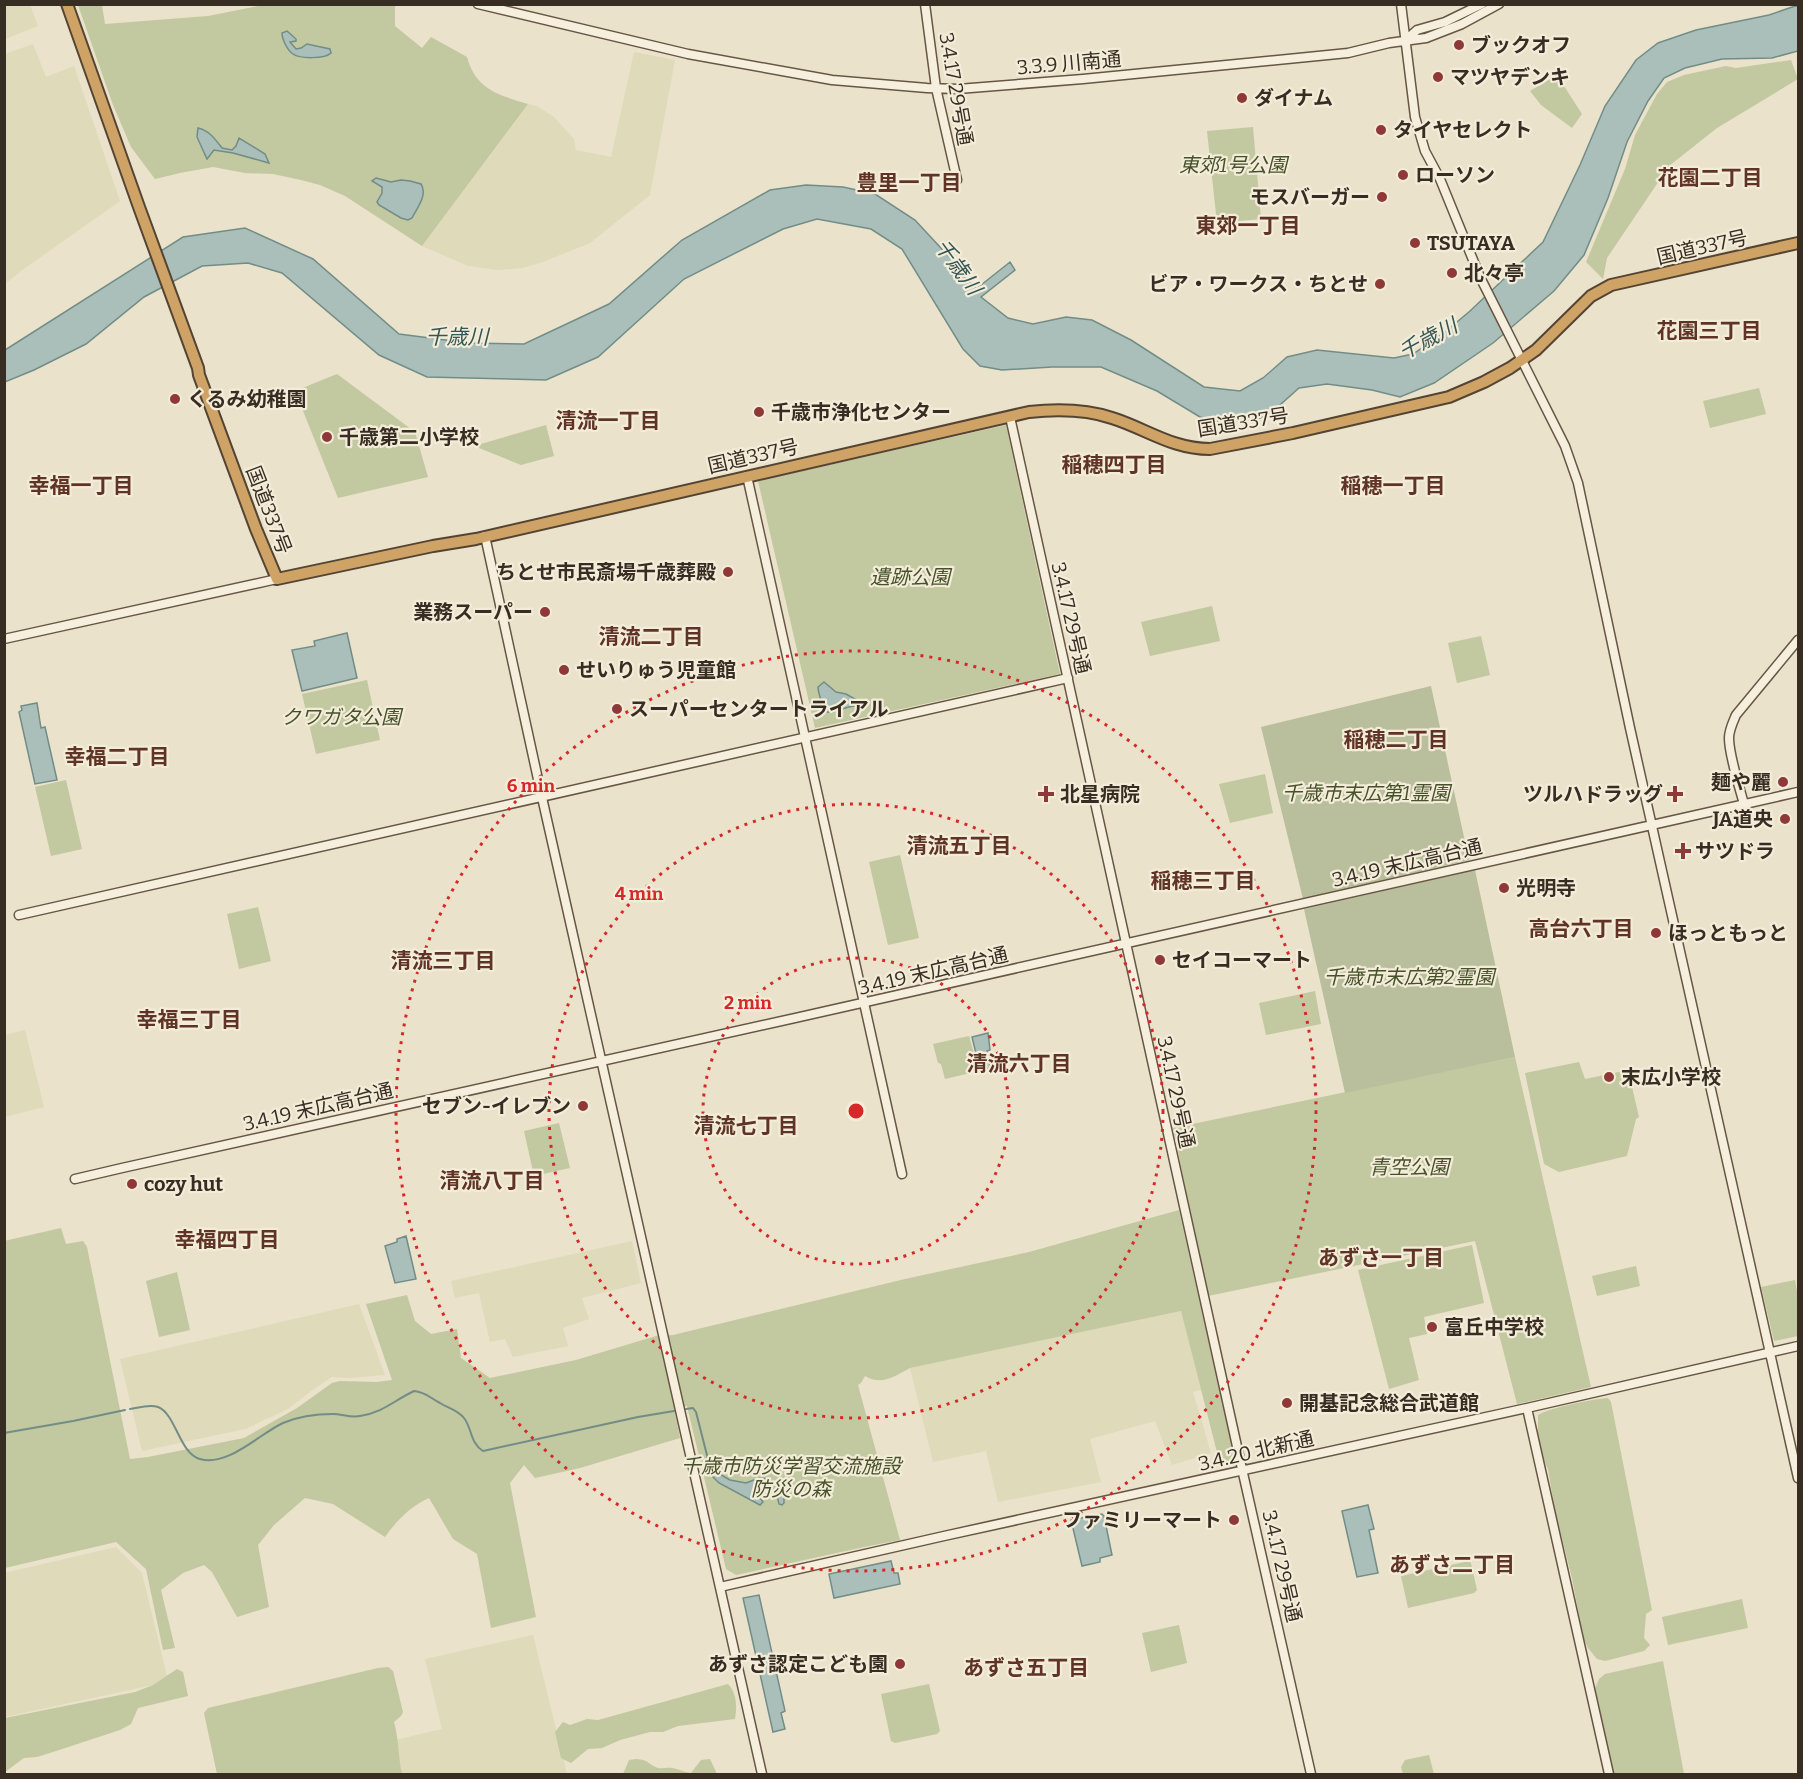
<svg xmlns="http://www.w3.org/2000/svg" width="1803" height="1779" viewBox="0 0 1803 1779" font-family="Bitter,'Noto Sans JP',serif">
<style>
.farmland{fill:#dfdab9}
.green{fill:#c2c89f}
.cemetery{fill:#b9be9d}
.water{fill:#aabfba;stroke:#728d87;stroke-width:1.5}
.lines{fill:none;stroke-linecap:round;stroke-linejoin:round}
.stream{stroke:#728d87;stroke-width:2}
.secondary-casing{stroke:#675644;stroke-width:11}
.highway-casing{stroke:#544434;stroke-width:14}
.secondary{stroke:#f6efdd;stroke-width:8}
.highway{stroke:#cfa366;stroke-width:10}
.ring{fill:none;stroke:#d62828;stroke-width:3;stroke-dasharray:3 6}
.poi-dot{fill:#8e3937;stroke:#f2ecd9;stroke-width:2}
.labels{text-anchor:middle;dominant-baseline:central;stroke-width:4.5;stroke-linejoin:round;paint-order:stroke}
.poi-label{font-size:20px;font-weight:bold;fill:#382d22;stroke:#f2ecd9;text-anchor:start}
.street-label{font-size:20px;fill:#382d22;stroke:#f2ecd9}
.park-label{font-size:20px;font-style:italic;fill:#47522b;stroke:#f2ecd9}
.neighbourhood-label{font-size:21px;font-weight:bold;fill:#5f3426;stroke:#f2ecd9}
.water-label{font-size:21px;font-style:italic;fill:#335554;stroke:#f2ecd9}
.centre{fill:#d62828;stroke:#f2ecd9;stroke-width:3}
.ring-label{font-size:18px;text-anchor:middle;font-weight:bold;fill:#d62828;stroke:#f2ecd9;stroke-width:4.5;stroke-linejoin:round;paint-order:stroke}
</style>
<rect width="100%" height="100%" fill="#eae2cb"/>
<path class="farmland" d="M5,4l25,1 8,21 -33,13z
M33,44l13,33 28,-11 46,135 -99,70 -16,13v-230z
M634,52l41,8 -25,135 -60,48 -50,20 -17,5 -25,2 -30,-4 -46,-20 106,-142 9,2 17,11 20,22 2,11 35,7z
M25,1030l19,77 -39,10v-82z
M632,1241l9,42 -59,15 7,21 -26,9 5,18 -55,11 -8,-18 -15,3 -11,-49 -24,5 -4,-17z
M359,1304l26,71 -36,3 -17,-1 -21,14 -23,18 -43,20 -103,22 -22,-92z
M1181,1311l20,79 -8,2 18,61 -39,12 -17,-44 -65,18 11,43 -103,20 -12,-51 -53,11 -23,-94z
M116,1547l26,26 25,103 -14,9 -148,32 -1,-144z
M533,1635l34,139h-168l-8,-33 51,-12 -17,-70z"/>
<path class="green" d="M78,5h24l3,19 103,-8 55,-11h132v21l27,22 9,-11 36,20c9,33 32,38 61,47l-106,142 -77,-50 -25,-11 -19,-5 -28,-6 -28,-1 -32,-6 -33,6 -25,6 -24,-32 -18,-42z
M1791,60l7,19 -81,49 -48,38 -62,92 -4,21 -17,-17 39,-93 10,-34 22,-41 10,-12 17,-7 42,-9 10,2z
M1557,75l25,39 -10,14 -31,-23 -11,-14z
M1253,127l8,92 -44,4 -10,-92z
M337,374l78,58 13,45 -90,21 -43,-107z
M1759,388l7,26 -56,14 -7,-27z
M546,425l8,31 -33,9 -47,-19z
M1006,425l54,249 -245,54 -57,-247z
M1212,606l8,35 -70,15 -9,-34z
M1481,636l9,39 -33,8 -9,-40z
M367,680l13,60 -64,14 -14,-60z
M1265,774l8,39 -43,10 -11,-39z
M66,780l16,69 -31,7 -16,-69z
M900,855l19,83 -31,7 -19,-83z
M258,907l13,54 -32,8 -12,-55z
M1315,991l6,33 -55,11 -7,-32z
M969,1036l10,35 -34,8 -4,-15 -3,-1 -5,-19z
M1515,1057l76,330 -74,17 -42,-163 -267,55 -35,-168z
M1579,1062l6,17 43,-9 11,47 -3,2 -9,37 -68,16 -15,-8 -19,-91z
M559,1123l11,45 -36,8 -10,-45z
M1179,1210l56,251 -15,3 -39,-153 -271,57c-15,8 -28,18 -45,8l-4,7 -3,2 42,155 -31,6 -133,29 -10,-6 -39,-163 -13,2 6,30 -100,30 -45,10 -11,-13 -14,18 26,134 -45,11 -14,-74 -24,-15 -24,-41c-18,8 -32,22 -44,39l-52,-33 -28,-6 -31,27 -16,20 11,62 -32,10 -25,-45 -8,-7 -21,8 -22,17 14,58 -12,2 -17,-81 -30,-27 -111,26 -1,-327 57,-13 5,16 17,-3 4,6 43,212 18,-2 96,-19 53,-30 35,-25 8,-2 37,1 15,-2 -26,-76 41,-9 8,26 16,13 26,-5 4,29 29,20 86,-18 80,-24 17,-1 232,-56 124,-27z
M1472,1245l12,58 -60,14 3,17 -18,4 10,42 -30,9 -31,-119z
M1636,1266l4,20 -43,10 -5,-20z
M177,1272l13,58 -31,7 -13,-56z
M1795,1280l3,17v39l-24,5 -13,-54z
M1608,1398l3,4 41,208 -6,4 -2,24 6,7 -6,6 -39,10 -8,-2 -9,-11 -5,-11 -11,-59 -17,-67 -7,-42 -8,-16 -2,-14v-24c11,-7 55,-16 70,-17z
M1469,1561l2,2 6,27 -3,3 -66,15 -7,-32z
M1742,1599l6,29 -80,17 -6,-28z
M1179,1625l8,38 -36,9 -9,-39z
M1663,1661l21,113h-70l-19,-86 4,-9 6,-5z
M388,1667l5,4 10,41 -2,4 -7,6c5,17 4,35 8,52h-185l-13,-61 4,-5 170,-40z
M177,1669l6,3 5,24 -50,12 -7,16 -11,6 -67,22 -16,5 -13,1 -19,14v-54l130,-26 18,-7z
M728,1684c9,9 9,23 7,35l-57,7 -15,6h-13l-30,8 -18,8 -14,1 -17,14 -10,-5 -6,-26 8,-10 7,3 17,-6 11,1z
M929,1684l11,47 -3,3 -42,9 -4,-2 -10,-47z
M1429,1755l5,19h-31l-2,-7 4,-7z
M636,1759c14,1 11,5 22,9 5,1 9,-1 14,0 6,1 12,4 19,5l10,-13 9,-1 7,15h-94l6,-14z"/>
<path class="cemetery" d="M1431,686l38,174 -166,39 -42,-172z
M1475,870l40,187 -170,36 -41,-184z"/>
<path class="water" d="M1798,5v46l-26,7 -50,1 -37,9 -21,10 -16,23 -21,41 -19,56 -24,57 -30,36 -61,52 -59,40 -34,14 -28,-7 -45,-6 -28,4 -27,24 -12,6 -40,5 -20,-6 -43,-26 -56,-24h-49l-50,3 -22,-4 -17,-17 -61,-100 -31,-20 -54,-10 -34,10 -99,50 -86,78 -52,23 -119,-3 -48,-22 -97,-82 -34,-10 -46,3 -58,31 -58,47 -52,26 -29,12v-32l178,-113 62,-9 68,31 86,75 70,9 55,1 85,-40 73,-64 88,-50 36,-5 37,2 32,7 40,26 37,40 24,29 34,-27 5,8 -34,27 27,21 25,6 33,-7 26,3 39,20 73,47 36,4 23,-13 24,-21 30,-7 77,8 19,-4 32,-22 25,-21 73,-69 37,-77 25,-59 31,-46 22,-17 38,-13 73,-15z
M287,31l9,8v2l-6,1 6,7 5,-1 6,-4 23,5 1,4c-6,6 -31,6 -38,1 -6,-4 -11,-15 -11,-21z
M198,128c12,3 17,11 24,20l10,2 4,-4 3,-8 26,16 4,9 -36,-10 -19,-3 -7,9 -10,-22z
M376,178l15,4 10,-2 9,1 11,3c7,11 -4,24 -9,34l-4,2 -7,-2 -22,-13 -2,-3 5,-9v-6l-10,-6z
M347,633l10,45 -55,13 -10,-41 23,-4 -1,-5z
M824,682l12,10 10,2 11,6 -2,6c-11,1 -20,7 -29,6 -3,-4 -8,-20 -8,-25z
M37,703l4,25 4,-1 12,53 -22,4 -16,-72 3,-2 -1,-4z
M988,1033l2,17 -3,1 4,17 -11,2 -8,-33z
M406,1236l10,43 -21,4 -10,-37 12,-4v-3z
M708,1463l5,5 1,3 16,9 16,3 13,-5 9,1 9,4 7,8v12l-2,2 -3,-1c-2,-13 -7,-15 -19,-19l-7,3v9l7,1 3,4 -3,3 -41,-22 -12,-12z
M1368,1505l6,24 -5,1 9,43 -21,4 -15,-66z
M1102,1514l2,2 8,39 -12,3v4l-18,4 -11,-46z
M891,1561l3,12h4l2,11 -66,14 -5,-24z
M759,1595l26,116 -4,2 4,16 -12,3 -30,-134z"/>
<g class="lines">
<path class="stream" d="M130,1409c8,-1 19,-5 28,-2 18,7 21,46 42,52 28,8 59,-25 83,-36 14,-6 34,-9 50,-9 9,0 18,4 27,2 24,-4 33,-15 54,-25 12,1 16,7 26,12 8,5 18,7 24,15 8,10 6,25 19,33l155,-34 36,-6
M686,1409l7,-1 3,4 14,55
M4,1433l69,-12 52,-11"/>
<defs>
<path id="secondary" d="M478,4l210,50 144,26 95,8 31,1 125,-10 265,-26 41,-10 37,-5 36,-14 37,-20
M925,4l11,84 21,92
M1401,4l14,113 10,34 15,28 40,98 85,169 13,37 52,245 168,750
M1406,40l11,-10 28,-8 37,-18
M1010,417l230,1043 71,314
M747,476l155,698
M485,536l56,257 221,981
M4,639l273,-60
M1744,804c-5,-18 -15,-49 -15,-66 0,-8 4,-16 7,-23l62,-75
M19,915l1049,-237
M75,1179l47,-11c559,-123 1118,-251 1676,-376
M1527,1408l82,366
M720,1587l224,-51 583,-128 271,-62"/>
<path id="highway" d="M67,4l72,203 59,161 1,7 57,154 21,50 156,-33 43,-7 553,-127c28,-3 56,-3 83,6 35,11 60,31 98,31l83,-16 156,-36 35,-15 26,-14 26,-18 55,-54 20,-11 187,-42"/>
</defs>
<use href="#secondary" class="secondary-casing"/>
<use href="#highway" class="highway-casing"/>
<use href="#secondary" class="secondary"/>
<use href="#highway" class="highway"/>
</g>
<g class="ring">
<circle cx="856" cy="1111" r="153"/>
<circle cx="856" cy="1111" r="307"/>
<circle cx="856" cy="1111" r="460"/>
</g>
<g class="poi-dot">
<circle cx="1459" cy="45" r="6"/>
<circle cx="1438" cy="77" r="6"/>
<circle cx="1242" cy="98" r="6"/>
<circle cx="1381" cy="130" r="6"/>
<circle cx="1403" cy="175" r="6"/>
<circle cx="1382" cy="197" r="6"/>
<circle cx="1415" cy="243" r="6"/>
<circle cx="1452" cy="273" r="6"/>
<circle cx="1380" cy="284" r="6"/>
<circle cx="175" cy="399" r="6"/>
<circle cx="759" cy="412" r="6"/>
<circle cx="327" cy="437" r="6"/>
<circle cx="728" cy="572" r="6"/>
<circle cx="545" cy="612" r="6"/>
<circle cx="564" cy="670" r="6"/>
<circle cx="617" cy="709" r="6"/>
<circle cx="1783" cy="782" r="6"/>
<path d="M1043 785h6v6h6v6h-6v6h-6v-6h-6v-6h6z"/>
<path d="M1672 785h6v6h6v6h-6v6h-6v-6h-6v-6h6z"/>
<circle cx="1785" cy="819" r="6"/>
<path d="M1680 842h6v6h6v6h-6v6h-6v-6h-6v-6h6z"/>
<circle cx="1504" cy="888" r="6"/>
<circle cx="1656" cy="933" r="6"/>
<circle cx="1160" cy="960" r="6"/>
<circle cx="1609" cy="1077" r="6"/>
<circle cx="583" cy="1106" r="6"/>
<circle cx="132" cy="1184" r="6"/>
<circle cx="1432" cy="1327" r="6"/>
<circle cx="1287" cy="1403" r="6"/>
<circle cx="1234" cy="1520" r="6"/>
<circle cx="900" cy="1664" r="6"/>
</g>
<g class="labels">
<g class="poi-label">
<text x="1471" y="45">ブックオフ</text>
<text x="1450" y="77">マツヤデンキ</text>
<text x="1254" y="98">ダイナム</text>
<text x="1393" y="130">タイヤセレクト</text>
<text x="1415" y="175">ローソン</text>
<text x="1370" y="197" text-anchor="end">モスバーガー</text>
<text x="1427" y="243">TSUTAYA</text>
<text x="1464" y="273">北々亭</text>
<text x="1368" y="284" text-anchor="end">ビア・ワークス・ちとせ</text>
<text x="187" y="399">くるみ幼稚園</text>
<text x="771" y="412">千歳市浄化センター</text>
<text x="339" y="437">千歳第二小学校</text>
<text x="716" y="572" text-anchor="end">ちとせ市民斎場千歳葬殿</text>
<text x="533" y="612" text-anchor="end">業務スーパー</text>
<text x="576" y="670">せいりゅう児童館</text>
<text x="629" y="709">スーパーセンタートライアル</text>
<text x="1771" y="782" text-anchor="end">麺や麗</text>
<text x="1060" y="794">北星病院</text>
<text x="1663" y="794" text-anchor="end">ツルハドラッグ</text>
<text x="1773" y="819" text-anchor="end">JA道央</text>
<text x="1695" y="851">サツドラ</text>
<text x="1516" y="888">光明寺</text>
<text x="1668" y="933">ほっともっと</text>
<text x="1172" y="960">セイコーマート</text>
<text x="1621" y="1077">末広小学校</text>
<text x="571" y="1106" text-anchor="end">セブン-イレブン</text>
<text x="144" y="1184">cozy hut</text>
<text x="1444" y="1327">富丘中学校</text>
<text x="1299" y="1403">開基記念総合武道館</text>
<text x="1222" y="1520" text-anchor="end">ファミリーマート</text>
<text x="888" y="1664" text-anchor="end">あずさ認定こども園</text>
</g>
<g class="street-label">
<text transform="translate(1069 63) rotate(-5)">3.3.9 川南通</text>
<text transform="translate(956 89) rotate(80)">3.4.17 29号通</text>
<text transform="translate(1702 247) rotate(-13)">国道337号</text>
<text transform="translate(1243 422) rotate(-9)">国道337号</text>
<text transform="translate(753 456) rotate(-13)">国道337号</text>
<text transform="translate(269 510) rotate(69)">国道337号</text>
<text transform="translate(1071 618) rotate(77)">3.4.17 29号通</text>
<text transform="translate(1407 863) rotate(-13)">3.4.19 末広高台通</text>
<text transform="translate(933 971) rotate(-13)">3.4.19 末広高台通</text>
<text transform="translate(1176 1092) rotate(78)">3.4.17 29号通</text>
<text transform="translate(318 1107) rotate(-13)">3.4.19 末広高台通</text>
<text transform="translate(1256 1451) rotate(-13)">3.4.20 北新通</text>
<text transform="translate(1282 1566) rotate(77)">3.4.17 29号通</text>
</g>
<g class="park-label">
<text x="1233" y="165">東郊1号公園</text>
<text x="910" y="577">遺跡公園</text>
<text x="341" y="717">クワガタ公園</text>
<text x="1366" y="793">千歳市末広第1霊園</text>
<text x="1409" y="977">千歳市末広第2霊園</text>
<text x="1409" y="1167">青空公園</text>
<text x="791" y="1466">千歳市防災学習交流施設<tspan x="791" dy="23">防災の森</tspan></text>
</g>
<g class="neighbourhood-label">
<text x="1710" y="178">花園二丁目</text>
<text x="909" y="183">豊里一丁目</text>
<text x="1248" y="226">東郊一丁目</text>
<text x="1709" y="331">花園三丁目</text>
<text x="608" y="421">清流一丁目</text>
<text x="1114" y="465">稲穂四丁目</text>
<text x="81" y="486">幸福一丁目</text>
<text x="1393" y="486">稲穂一丁目</text>
<text x="651" y="637">清流二丁目</text>
<text x="1396" y="740">稲穂二丁目</text>
<text x="117" y="757">幸福二丁目</text>
<text x="959" y="846">清流五丁目</text>
<text x="1203" y="881">稲穂三丁目</text>
<text x="1581" y="929">高台六丁目</text>
<text x="443" y="961">清流三丁目</text>
<text x="189" y="1020">幸福三丁目</text>
<text x="1019" y="1064">清流六丁目</text>
<text x="746" y="1126">清流七丁目</text>
<text x="492" y="1181">清流八丁目</text>
<text x="227" y="1240">幸福四丁目</text>
<text x="1381" y="1258">あずさ一丁目</text>
<text x="1452" y="1565">あずさ二丁目</text>
<text x="1026" y="1668">あずさ五丁目</text>
</g>
<g class="water-label">
<text transform="translate(958 267) rotate(54)">千歳川</text>
<text x="457" y="337">千歳川</text>
<text transform="translate(1428 339) rotate(-28)">千歳川</text>
</g>
</g>
<circle cx="856" cy="1111" r="9" class="centre"/>
<g class="ring-label">
<text x="531" y="792">6 min</text>
<text x="639" y="900">4 min</text>
<text x="748" y="1009">2 min</text>
</g>
<rect width="1803" height="1779" fill="none" stroke="#382d22" stroke-width="12"/>
</svg>
